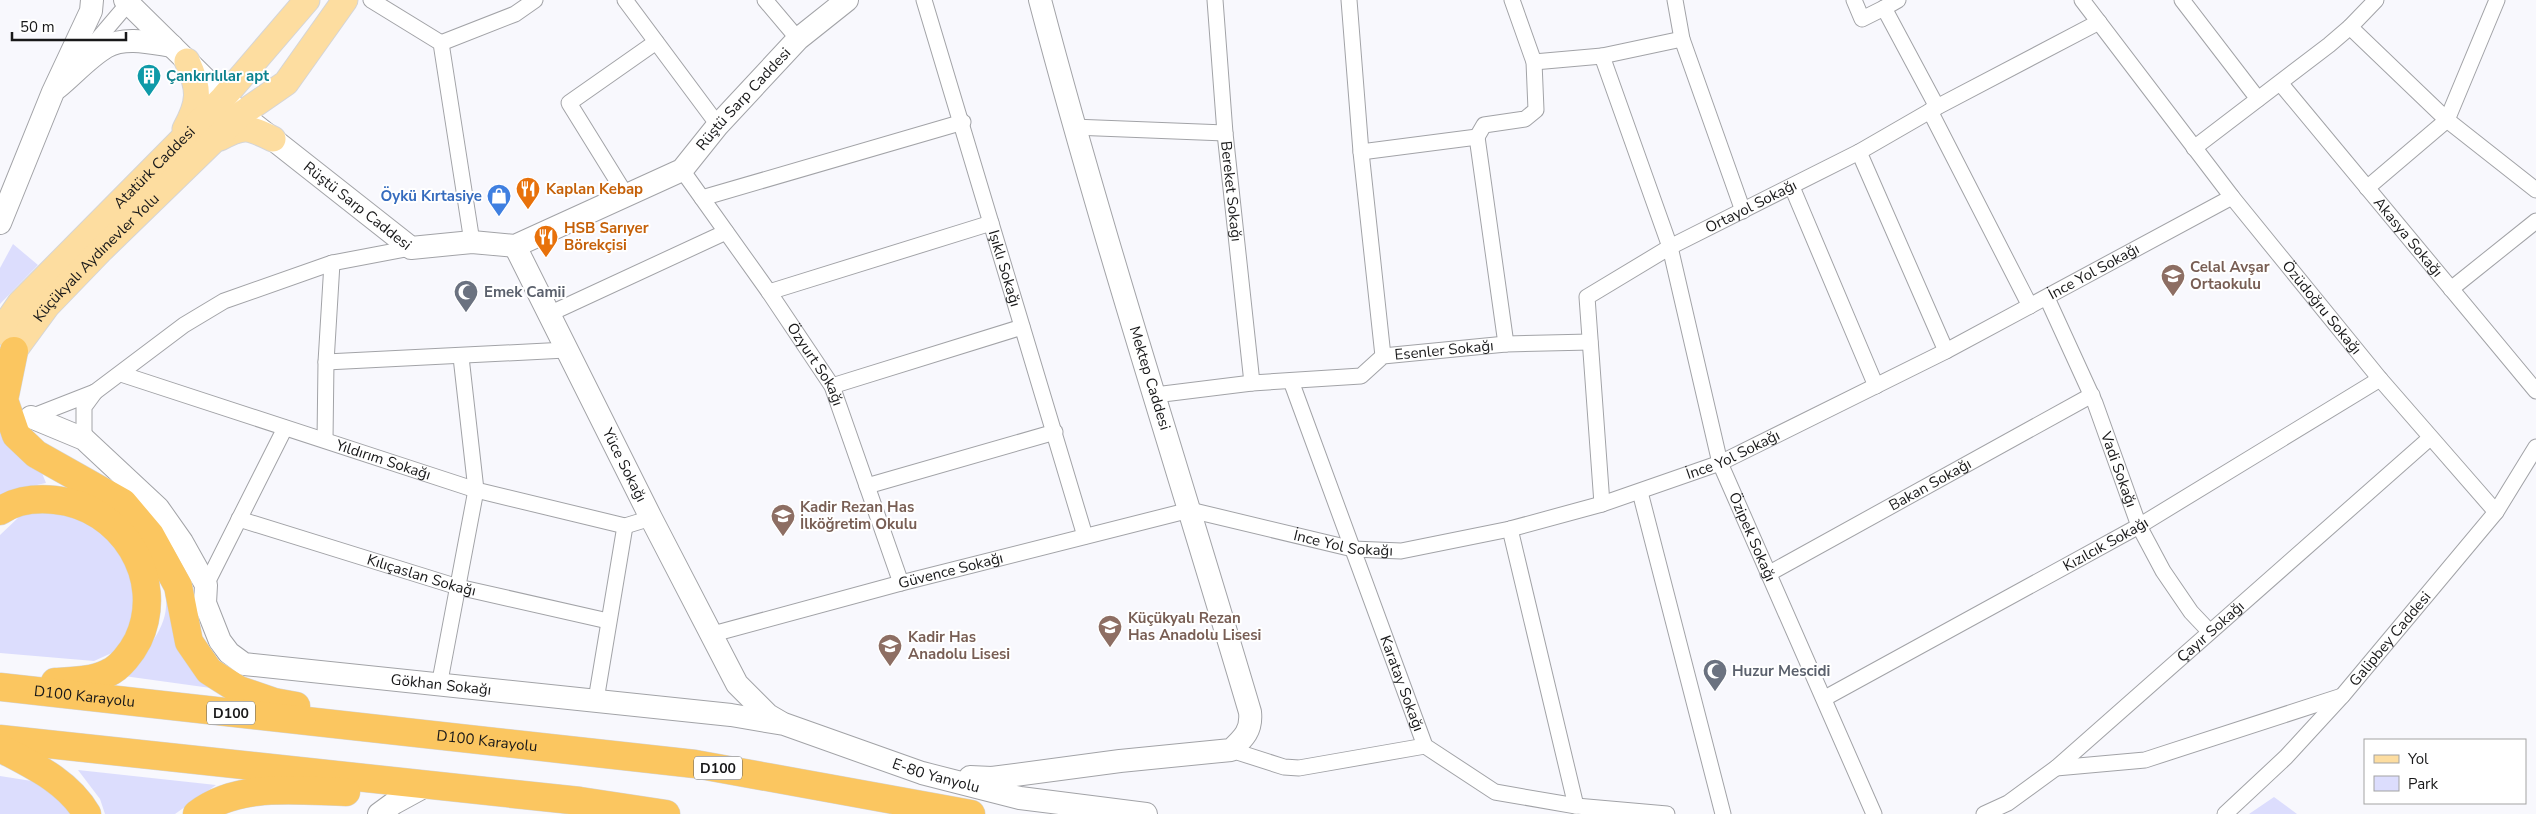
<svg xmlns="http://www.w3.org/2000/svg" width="2536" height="814" viewBox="0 0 2536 814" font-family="'Nunito Sans',sans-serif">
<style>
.green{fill:#dcddfd}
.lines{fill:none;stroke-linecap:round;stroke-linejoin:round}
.street-casing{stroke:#a2a3a7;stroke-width:17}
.secondary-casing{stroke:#a2a3a7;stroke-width:24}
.primary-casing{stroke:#d5d5d6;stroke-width:27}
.highway-casing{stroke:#d5d5d6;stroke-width:29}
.street{stroke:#fff;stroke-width:15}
.secondary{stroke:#fff;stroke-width:22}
.primary{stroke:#fddda0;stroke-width:25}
.highway{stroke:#fbc660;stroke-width:28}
.labels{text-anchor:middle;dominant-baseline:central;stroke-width:4;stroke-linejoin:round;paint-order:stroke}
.shield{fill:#fff;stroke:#5d5d5e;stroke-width:1}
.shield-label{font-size:14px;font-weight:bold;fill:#181819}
.culture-label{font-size:15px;font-weight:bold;fill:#0d838f;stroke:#fff;text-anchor:start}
.street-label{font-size:15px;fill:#181819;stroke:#fff}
.food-label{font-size:15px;font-weight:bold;fill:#c56008;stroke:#fff;text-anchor:start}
.shop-label{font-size:15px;font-weight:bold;fill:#366cbe;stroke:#fff;text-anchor:end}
.education-label{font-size:15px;font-weight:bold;fill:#785e54;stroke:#fff;text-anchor:start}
.worship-label{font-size:15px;font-weight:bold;fill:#5b616d;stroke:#fff;text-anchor:start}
</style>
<rect width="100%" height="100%" fill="#f8f8fd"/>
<path class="green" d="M13,244l25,21 -38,39v-36z
M0,428l40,40 6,15 -23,5 -23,13z
M43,505l45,16 36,32 13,51 -8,26 -15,22 -20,9 -94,-8v-118l20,-19z
M161,568l57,121 -94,-13c16,-16 41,-45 42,-69 1,-12 -3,-26 -5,-39z
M78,770l138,15 -41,29h-70l-5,-15z
M0,776l38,6 36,32h-74z
M2274,797l23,17h-48z"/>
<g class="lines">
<defs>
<g id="street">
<path d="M371,0l70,43 31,199"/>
<path d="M625,0l93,125"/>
<path d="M765,0l33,39"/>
<path id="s1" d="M924,0l161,536"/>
<path id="s2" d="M1215,0l10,133 27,250"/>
<path d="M1349,0l12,152 22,204"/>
<path d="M1675,0l7,39 61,172"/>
<path d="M1854,0l8,19 22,-11 53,99"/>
<path id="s3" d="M2082,0l150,197 148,182 116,133"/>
<path d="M2182,0l76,99"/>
<path d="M1884,8l14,-8"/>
<path d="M2350,27l97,93 89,70"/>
<path d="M441,43l74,-29 20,-14"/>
<path d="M85,54l46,-54"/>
<path id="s4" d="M1602,56l68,191 50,216 154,351"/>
<path d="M1534,62l68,-6 80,-17"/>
<path id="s5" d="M2281,84l255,307"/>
<path d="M1930,111l100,195"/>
<path d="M1073,127l152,6"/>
<path d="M1477,137l29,207"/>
<path d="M1477,137l7,-12 41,-6 11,-9 -2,-48 -22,-62"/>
<path d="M2194,148l135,-103 21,-18 26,-27"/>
<path d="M1361,152l116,-15"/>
<path d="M1859,152l87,199"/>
<path id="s6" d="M682,170l87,122 63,94 69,197"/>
<path d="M1792,187l84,199"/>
<path d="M2367,188l80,-68 50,-120"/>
<path d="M626,195l-57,-92 87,-61"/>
<path d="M702,198l261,-76"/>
<path d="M2451,289l85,-68"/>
<path d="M769,292l222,-69"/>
<path id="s7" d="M2047,298l48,105 44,123 24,45 28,41 18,19"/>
<path d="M549,314l177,-82"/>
<path d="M326,362l240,-12"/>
<path id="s8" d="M121,374l355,116 149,36 26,-8"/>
<path id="s9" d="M1291,381l134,365 70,46 81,14 91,8"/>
<path d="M832,386l190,-59"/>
<path id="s10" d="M1155,395l97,-12 109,-7 22,-20 123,-12 84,-2"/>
<path d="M31,417l64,-25 89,-67 40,-24 108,-38 79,-15"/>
<path d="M84,439v-32l11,-15"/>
<path d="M325,440l1,-78 6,-99"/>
<path d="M867,486l188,-54"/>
<path d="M1640,492l83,322"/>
<path id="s11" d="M1602,504l-15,-207 83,-50 189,-95 78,-45 162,-85"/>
<path id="s12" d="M239,519l219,68 150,34"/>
<path d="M1510,529l66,277"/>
<path id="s13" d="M1768,574l324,-179"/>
<path d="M206,585l79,-157"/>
<path id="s14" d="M713,634l188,-51 289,-73 163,39 48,2 109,-22 92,-25 118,-41 226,-112 286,-154"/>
<path d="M439,686l37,-196 -15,-133"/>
<path id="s15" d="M1825,698l314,-172 241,-147"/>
<path d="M596,700l29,-174"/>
<path d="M1231,750l53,17 15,1 126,-22"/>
<path d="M2056,768l89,-8 197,-64"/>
<path id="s16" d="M1984,814l24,-11 48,-35 374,-330"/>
<path id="s17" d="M2225,814l61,-57 57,-62 153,-183 40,-65"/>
</g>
<g id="secondary">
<path id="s18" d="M125,0l116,114 170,134 61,-6 43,4 167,-76 36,-45 80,-86 49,-39"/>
<path d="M57,88c16,-13 32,-31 49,-41 19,-11 46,-4 66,-1"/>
<path d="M0,223l53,-131 38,-81 1,-11"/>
<path id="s19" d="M515,246l136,272 86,166 31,31 12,7"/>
<path id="s20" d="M31,417l53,22 74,69 24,34 24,43 -1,18 15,38 9,12 15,11 487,51 53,9 138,49 98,25 126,16"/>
<path d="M970,777l22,1 128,-17 111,-11c13,-12 21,-20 19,-38 -70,-237 -147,-473 -210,-712"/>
<path d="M379,814l15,-11 33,-18"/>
</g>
<g id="primary">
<path d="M185,129c15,-27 15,-40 2,-68"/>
<path d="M220,138c25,-13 28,-11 53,1"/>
<path id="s21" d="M0,332l20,-29 203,-205 84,-98"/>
<path id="s22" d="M7,369l7,-18 33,-45 55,-57 139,-135 45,-31 59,-83"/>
</g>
<g id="highway">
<path d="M14,351l-10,49 12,35 20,19 87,49 27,32 28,51 11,56 20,29 30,19 35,12 22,4"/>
<path d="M0,511c16,-11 35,-13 55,-11 66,6 112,78 83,140 -6,12 -18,28 -30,33 -16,8 -35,8 -53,9"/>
<path id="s23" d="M0,687l695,77 276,50"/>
<path d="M0,739l580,62 86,13"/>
<path d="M0,748c32,17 68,33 87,66"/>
<path d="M197,814c42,-32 100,-23 149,-22"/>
</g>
</defs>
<use href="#street" class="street-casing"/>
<use href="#secondary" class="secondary-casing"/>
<use href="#primary" class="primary-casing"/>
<use href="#highway" class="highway-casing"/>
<use href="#street" class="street"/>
<use href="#secondary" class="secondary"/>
<use href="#primary" class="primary"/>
<use href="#highway" class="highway"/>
</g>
<defs>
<symbol id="building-pin" viewBox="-11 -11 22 30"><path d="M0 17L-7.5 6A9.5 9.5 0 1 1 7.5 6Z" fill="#0f9aa8" stroke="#fff"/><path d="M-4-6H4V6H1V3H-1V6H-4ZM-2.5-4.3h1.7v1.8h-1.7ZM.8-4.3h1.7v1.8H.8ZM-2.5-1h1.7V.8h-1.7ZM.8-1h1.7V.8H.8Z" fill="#fff"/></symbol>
<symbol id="restaurant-pin" viewBox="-11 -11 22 30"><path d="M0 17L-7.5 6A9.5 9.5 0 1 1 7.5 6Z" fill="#e8710a" stroke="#fff"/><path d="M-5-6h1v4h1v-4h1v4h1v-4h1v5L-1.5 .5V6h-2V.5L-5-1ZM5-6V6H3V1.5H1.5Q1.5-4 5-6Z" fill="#fff"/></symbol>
<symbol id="shop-pin" viewBox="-11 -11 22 30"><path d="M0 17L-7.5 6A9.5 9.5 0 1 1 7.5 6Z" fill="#3f7fe0" stroke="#fff"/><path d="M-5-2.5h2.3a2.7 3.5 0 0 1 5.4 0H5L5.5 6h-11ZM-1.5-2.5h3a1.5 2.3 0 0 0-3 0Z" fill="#fff"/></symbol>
<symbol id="school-pin" viewBox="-11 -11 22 30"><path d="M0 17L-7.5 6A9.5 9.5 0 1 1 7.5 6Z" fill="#8d6e63" stroke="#fff"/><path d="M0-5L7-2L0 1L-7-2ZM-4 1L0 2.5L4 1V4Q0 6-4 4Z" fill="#fff"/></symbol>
<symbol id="mosque-pin" viewBox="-11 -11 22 30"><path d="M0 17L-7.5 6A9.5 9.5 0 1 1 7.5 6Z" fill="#6b7280" stroke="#fff"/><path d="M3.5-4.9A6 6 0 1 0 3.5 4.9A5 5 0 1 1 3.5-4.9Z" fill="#fff"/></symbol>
</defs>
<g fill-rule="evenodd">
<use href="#building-pin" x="135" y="62" width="28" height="38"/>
<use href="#restaurant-pin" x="514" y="175" width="28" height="38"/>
<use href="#shop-pin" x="485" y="182" width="28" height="38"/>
<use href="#restaurant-pin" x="532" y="223" width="28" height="38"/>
<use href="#school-pin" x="2159" y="262" width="28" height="38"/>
<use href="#mosque-pin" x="452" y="278" width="28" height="38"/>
<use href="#school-pin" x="769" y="502" width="28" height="38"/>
<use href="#school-pin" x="1096" y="613" width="28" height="38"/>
<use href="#school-pin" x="876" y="632" width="28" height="38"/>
<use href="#mosque-pin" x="1701" y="657" width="28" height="38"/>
</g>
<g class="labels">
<g class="shield">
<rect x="207" y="701.5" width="48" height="23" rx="4"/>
<rect x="694" y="756.5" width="48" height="23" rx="4"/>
</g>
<g class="shield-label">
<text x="231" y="713">D100</text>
<text x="718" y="768">D100</text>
</g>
<g class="culture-label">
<text x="166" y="76">Çankırılılar apt</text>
</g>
<g class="street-label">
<text stroke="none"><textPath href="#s18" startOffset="761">Rüştü Sarp Caddesi</textPath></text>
<text stroke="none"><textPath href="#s21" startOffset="226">Atatürk Caddesi</textPath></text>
<text stroke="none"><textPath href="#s2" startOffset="192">Bereket Sokağı</textPath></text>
<text stroke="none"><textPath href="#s18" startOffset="311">Rüştü Sarp Caddesi</textPath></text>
<text stroke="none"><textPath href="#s11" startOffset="395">Ortayol Sokağı</textPath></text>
<text stroke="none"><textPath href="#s5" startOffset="199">Akasya Sokağı</textPath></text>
<text stroke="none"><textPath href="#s22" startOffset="144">Küçükyalı Aydınevler Yolu</textPath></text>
<text stroke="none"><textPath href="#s1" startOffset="280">Işıklı Sokağı</textPath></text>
<text stroke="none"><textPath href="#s14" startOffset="1460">İnce Yol Sokağı</textPath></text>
<text stroke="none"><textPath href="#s3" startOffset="390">Özüdoğru Sokağı</textPath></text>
<text stroke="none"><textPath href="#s10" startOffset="298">Esenler Sokağı</textPath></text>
<text stroke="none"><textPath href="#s6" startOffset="236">Özyurt Sokağı</textPath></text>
<text transform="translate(1150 378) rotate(73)">Mektep Caddesi</text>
<text stroke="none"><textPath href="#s14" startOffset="1055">İnce Yol Sokağı</textPath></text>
<text stroke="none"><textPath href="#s8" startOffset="276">Yıldırım Sokağı</textPath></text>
<text stroke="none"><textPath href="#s19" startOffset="245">Yüce Sokağı</textPath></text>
<text stroke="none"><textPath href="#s7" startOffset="186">Vadi Sokağı</textPath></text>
<text stroke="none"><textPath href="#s13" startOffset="185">Bakan Sokağı</textPath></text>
<text stroke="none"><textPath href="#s4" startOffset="505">Özipek Sokağı</textPath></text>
<text stroke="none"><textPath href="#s14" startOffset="650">İnce Yol Sokağı</textPath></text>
<text stroke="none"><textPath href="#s15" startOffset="320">Kızılcık Sokağı</textPath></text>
<text stroke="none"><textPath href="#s14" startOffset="246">Güvence Sokağı</textPath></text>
<text stroke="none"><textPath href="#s12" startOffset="191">Kılıçaslan Sokağı</textPath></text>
<text stroke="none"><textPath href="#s16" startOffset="292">Çayır Sokağı</textPath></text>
<text stroke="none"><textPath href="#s17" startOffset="241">Galipbey Caddesi</textPath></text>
<text stroke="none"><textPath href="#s9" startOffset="322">Karatay Sokağı</textPath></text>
<text stroke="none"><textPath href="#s20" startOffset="540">Gökhan Sokağı</textPath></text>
<text stroke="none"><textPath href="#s23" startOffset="85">D100 Karayolu</textPath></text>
<text stroke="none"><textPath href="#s23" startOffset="490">D100 Karayolu</textPath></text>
<text stroke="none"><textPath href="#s20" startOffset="1046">E-80 Yanyolu</textPath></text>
</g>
<g class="food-label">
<text x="546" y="189">Kaplan Kebap</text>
<text x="564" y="228">HSB Sarıyer<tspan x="564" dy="17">Börekçisi</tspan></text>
</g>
<g class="shop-label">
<text x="482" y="196">Öykü Kırtasiye</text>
</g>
<g class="education-label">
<text x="2190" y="267">Celal Avşar<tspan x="2190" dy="17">Ortaokulu</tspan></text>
<text x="800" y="507">Kadir Rezan Has<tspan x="800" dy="17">İlköğretim Okulu</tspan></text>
<text x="1128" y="618">Küçükyalı Rezan<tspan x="1128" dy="17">Has Anadolu Lisesi</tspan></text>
<text x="908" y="637">Kadir Has<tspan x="908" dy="17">Anadolu Lisesi</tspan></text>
</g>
<g class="worship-label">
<text x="484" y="292">Emek Camii</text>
<text x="1732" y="671">Huzur Mescidi</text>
</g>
</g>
<rect x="2364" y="739" width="162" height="65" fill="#ffffff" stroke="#a3a3a3"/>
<rect x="2374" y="755" width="25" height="8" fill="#fddda0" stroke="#a3a3a3"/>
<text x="2408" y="764" font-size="15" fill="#181819">Yol</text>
<rect x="2374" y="776" width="25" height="15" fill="#dcddfd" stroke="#a3a3a3"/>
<text x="2408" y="789" font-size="15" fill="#181819">Park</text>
<path d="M12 32v8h114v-8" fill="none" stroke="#181819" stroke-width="2.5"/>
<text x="20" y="32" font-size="15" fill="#181819" stroke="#ffffff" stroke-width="4" paint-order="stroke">50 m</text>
</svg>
